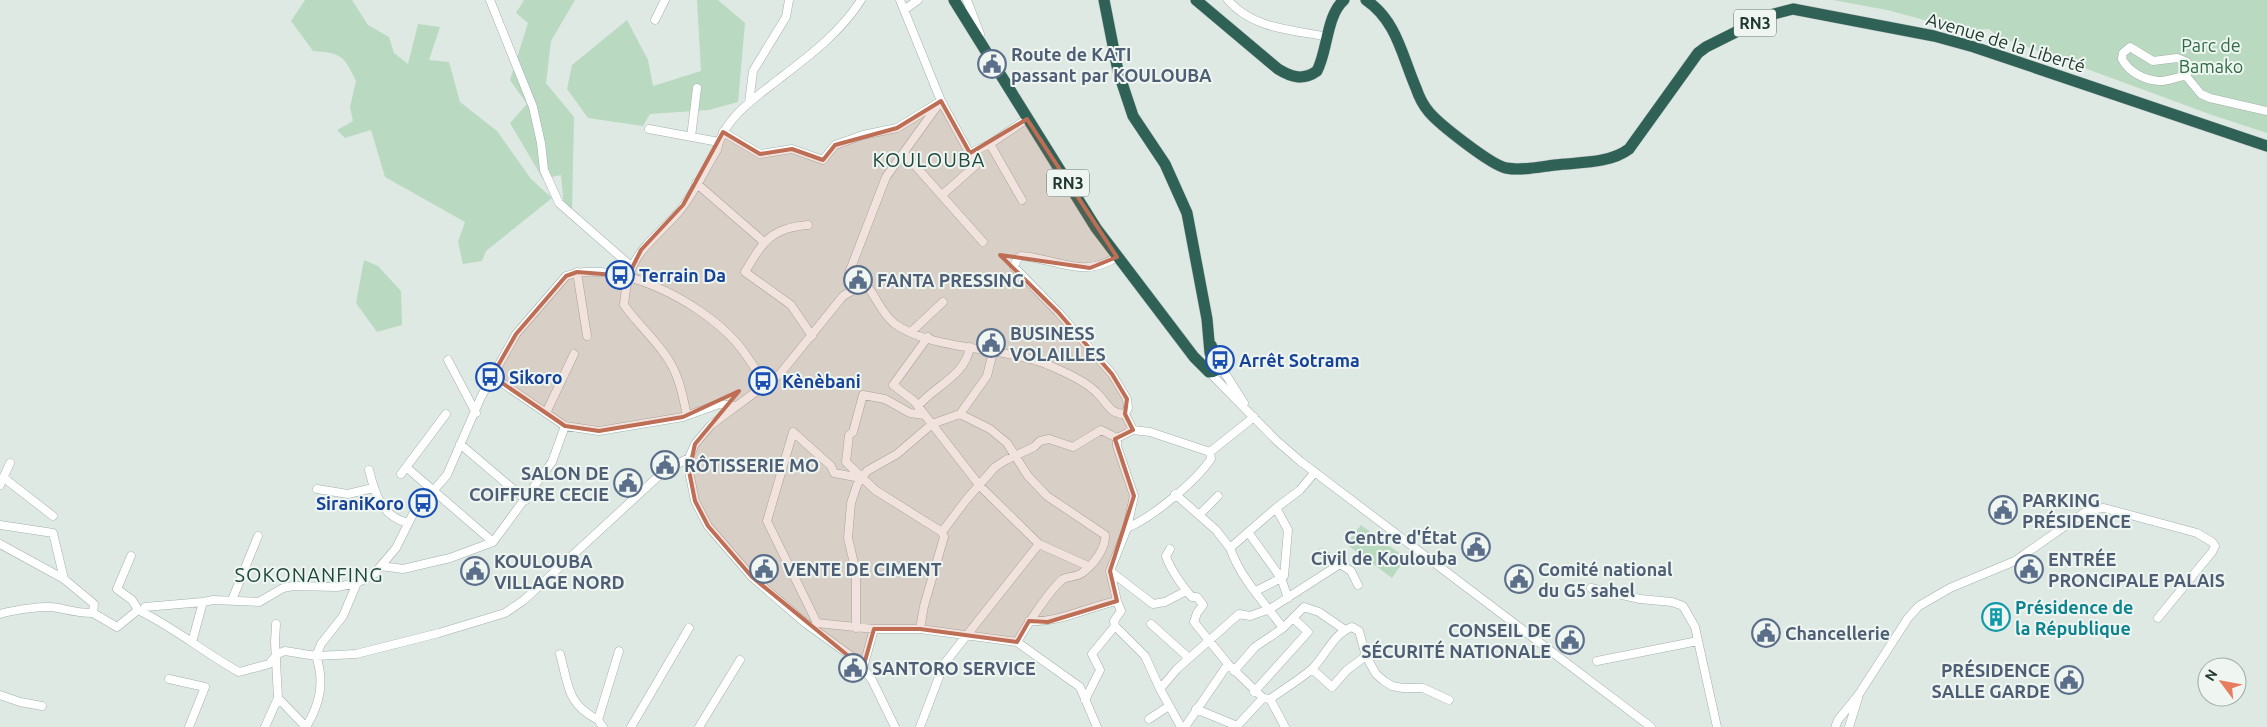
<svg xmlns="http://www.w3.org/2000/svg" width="2267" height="727" viewBox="0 0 2267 727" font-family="Ubuntu,sans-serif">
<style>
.green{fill:#b9d9c1}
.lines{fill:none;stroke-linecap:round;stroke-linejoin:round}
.minor-casing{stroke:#a2b0ab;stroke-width:9}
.highway-casing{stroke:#bcc3c1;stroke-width:12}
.minor{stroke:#fff;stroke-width:8}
.highway{stroke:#2f6156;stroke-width:11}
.marked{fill:#bf6e56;fill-opacity:0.2;stroke:#bf6e56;stroke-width:4;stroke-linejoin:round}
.labels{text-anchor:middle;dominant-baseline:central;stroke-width:4;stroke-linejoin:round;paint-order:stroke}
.shield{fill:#eff6f2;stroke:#5f716b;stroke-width:1}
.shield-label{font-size:16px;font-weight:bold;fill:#213831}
.street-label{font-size:18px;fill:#213831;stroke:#eff6f2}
.park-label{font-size:18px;fill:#2f6b44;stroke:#eff6f2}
.service-label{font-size:18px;font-weight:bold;fill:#4e5e75;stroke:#eff6f2;text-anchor:start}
.transit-label{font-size:18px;font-weight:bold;fill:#164399;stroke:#eff6f2;text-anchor:start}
.culture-label{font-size:18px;font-weight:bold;fill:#0d838f;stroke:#eff6f2;text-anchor:start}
.quarter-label{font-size:20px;letter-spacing:1px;fill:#1f483d;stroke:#eff6f2}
</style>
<rect width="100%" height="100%" fill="#dfe9e4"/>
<path class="green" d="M305,0h47l16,25 21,12 5,16 14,11 10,-40 22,3 -11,33 20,2 11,40 37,29 34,48 21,19 -66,53 -4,10 -19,3 -5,-22 7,-20 -80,-45 -14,-47 -26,8 -8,-8 16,-9 -3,-14 6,-26c-12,-25 -14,-28 -43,-30l-22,-30z
M524,0h51l-24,41 -5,42 28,34 -2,94 -8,-3 -3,-33 -18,4 -33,-56 17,-19 -17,-24 18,-57 -12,-10z
M697,0h21l27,23 -7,79 -29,8 -59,4 -7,12 -55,-8 -21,-29 5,-24 55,-45 21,40 5,26 48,-15z
M1833,0h434v133l-55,-18 -215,-79 -8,-7 -24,2 -78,-21z
M364,260l14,6 23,25 1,34 -25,7 -21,-29z
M1361,525l45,33 -14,20 -46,-34z"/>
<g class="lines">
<defs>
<path id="minor" d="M490,0l43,107 8,36 3,27 15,33 73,64
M900,0l41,101 35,64 -34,30
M967,0l13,34
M1228,0c24,29 66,30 100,37
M904,10l14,-10
M655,20l10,-20
M2130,47l23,14 24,-3 10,4 2,6 -3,8c-8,0 -18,6 -27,5 -15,-1 -30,-9 -37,-22l1,-6z
M2186,76l15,18 9,4 57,13
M749,103l4,-32 33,-54 3,-17
M649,129l70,13c10,-27 37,-45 60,-63 30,-23 62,-47 82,-79
M723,132l37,22 32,-5 31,11 12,-15 28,-10 34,-7 44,-27
M691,137l6,-49
M990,144l32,56
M904,153l79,89
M970,153l20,-9 37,-25
M696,183l68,59
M808,225c-38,3 -45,17 -63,47l46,33 21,31
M577,272l10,64
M853,288l-5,-8 1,-7 37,-96 52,-72
M911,332l32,-30
M928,337l-35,48 21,16 66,85 59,58 49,22
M448,360l28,53
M1219,364l25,39
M1209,372l68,69 23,20 351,266
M492,376l73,50 34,5 84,-14 36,-13 17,2
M918,406c18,-21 47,-30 52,-59
M546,413l28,-59
M960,414l30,15 17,14 21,33 19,20 58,39c1,14 -12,30 -23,38 -5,4 -13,3 -19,6 -12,9 -38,49 -46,63
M1125,414l8,16
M687,415c-3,-12 -5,-26 -10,-38 -10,-28 -36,-48 -53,-72 4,-50 20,-56 52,-90 16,-17 28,-44 41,-65l2,-8
M460,444l66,56
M406,467l87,75
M369,470c6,24 12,46 39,53
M401,474l45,-60
M4,478l49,38
M861,478l-27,-5 -3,-7 -38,-34 -26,89 50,102 57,6h46l97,13 63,45 17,40
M0,485l10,-22
M317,489l31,5 25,-6
M1175,494l41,36 14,18 46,-40
M1199,515l19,-19
M0,525l53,8 11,46
M1127,528c26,-11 68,-46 84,-69l-1,-7
M942,532l24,-32 29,-33 11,-7 28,-13 6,-6 9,-2 24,8 28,-17 16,8 16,-8 17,2 60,20 44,-35
M1248,532l33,46 -25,13
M0,544l64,35 30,25 -1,9 24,14 21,-17 4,2
M1230,548c11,31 34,54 53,80
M1170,549l-4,7c3,11 18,33 26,41h5l6,8 -6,8 -3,9 34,42 35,34
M1322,553l16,11
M131,556l-14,33 15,11 6,10
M381,566l22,3 47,-11 43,-16 59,-80 13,-36
M1110,571l43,33 12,-2 21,-11
M1591,588l49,11 32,3 11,4 12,21 22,100
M1288,598l-7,-20 3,-2 4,-46 -12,-22 24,-18 15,-18
M232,600l26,-64
M1117,601l4,10 -7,10 1,5 30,30 15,33 21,38
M203,602l10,-2 46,2 24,-14 10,-2 44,1 20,-4 17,-9 22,-26 17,-34 34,-39 34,-78 35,-63 50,-58c52,-18 134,26 169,65 12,13 21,29 30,44
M0,614c14,-4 45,-9 58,-6 14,3 20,5 35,5
M1029,621c31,2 58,-14 88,-20l-7,-30 17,-43 7,-32 -17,-50v-8
M1151,624l38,34
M856,628v-56l-8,-34 3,-35 6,-18 10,-14 30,-17 35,-30 28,-10 27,-38 6,-24
M920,629l4,-23 20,-69 -2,-5 -67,-42 -29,-28 3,-27 4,-3 10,-37 22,4 25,14 14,2
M192,642l11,-40 -58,5 -3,5c34,17 63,41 97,60l30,-8 8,-10 8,-3 31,5 40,-2 83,-21 66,-20 19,-13 140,-129 25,-13
M560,654c9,32 6,49 38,66
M1597,661l101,-20
M863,668l11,-39
M1312,669l20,18 15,-17 19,-14
M1234,671l21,-24 28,-19 21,-21 15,5 26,18
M169,679l36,8 -16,40
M1160,689l17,-20 62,-55 11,2 20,-7 70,-45 11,7 7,14
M1254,692l54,-60 -15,-14
M0,695l20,7 22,4
M278,698l28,29
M1270,699l15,28
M1085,700l15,-30 -8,-16 23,-28
M1196,709l41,17 26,-28 7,1c14,-10 29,-19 42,-30 14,-14 21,-35 40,-42l7,4 7,25 10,18 8,7 8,5 11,2h20l26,12
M1149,719l20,-13
M1836,725l2,-5 21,-26 49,-76 11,-12 31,-18 65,-27 73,-51 16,-2 93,25 15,9 3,4 -3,6 -54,66
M265,727l13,-29 -3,-56 1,-18
M306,727c14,-23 19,-45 10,-71l5,-12 22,-28 14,-33
M603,727l-5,-7 21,-69
M631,727l58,-99
M699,727l41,-67
M895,727l-23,-47 -9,-12 -12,-12 -47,-34 -52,-45 -44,-51 -13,-25 -6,-30v-13l6,-14 16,-19 69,-51 63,-78 17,-10 8,1c9,12 15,28 27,37 36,26 108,23 151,40 16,7 38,16 50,28 10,9 14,23 29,22l3,-6 -1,-9 -15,-25 -54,-62 -44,-45 3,-8 4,-3c37,3 61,23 96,1
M920,727l24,-63 95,-120
M1185,727l43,-63
M1849,727l9,-29"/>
<path id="highway" d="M954,0l142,228 98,129 15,15c6,0 8,-2 10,-8l-8,-19
M1104,0l14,71 15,45 32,48 22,49 20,106 3,34
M1196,0l82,69c13,8 25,12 39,2 11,-21 9,-55 27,-71
M1366,0c31,21 36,56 50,88 3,9 7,17 13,24 10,12 62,53 77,56 15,3 33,-1 49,-3 24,-3 54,-1 74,-16l69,-96 8,-6 64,-32 23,-6 141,27 40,11 293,99"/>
</defs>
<use href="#minor" class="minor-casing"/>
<use href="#highway" class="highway-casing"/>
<use href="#minor" class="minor"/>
<use href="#highway" class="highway"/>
</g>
<path class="marked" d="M941,101l29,52 57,-34 90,138 -27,11 -90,-13 58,57 54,62 15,25 -2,15 8,16 -18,9 19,57 -24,75 7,30 -69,21 -19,-1 -12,21 -97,-13h-46l-11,39 -111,-91 -44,-51 -13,-25 -6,-30 6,-27 44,-53 -56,26 -84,14 -34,-5 -73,-50 24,-42 50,-58 11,-4 51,4 13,-26 42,-45 40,-73 37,22 32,-5 31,11 12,-15 62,-17z"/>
<defs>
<symbol id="civic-ring" viewBox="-11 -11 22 22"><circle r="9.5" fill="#eff6f2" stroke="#5c6f8a" stroke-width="1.5"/><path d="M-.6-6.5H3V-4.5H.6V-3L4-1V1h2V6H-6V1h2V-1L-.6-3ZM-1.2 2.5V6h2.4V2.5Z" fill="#5c6f8a"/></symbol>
<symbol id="bus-ring" viewBox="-11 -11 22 22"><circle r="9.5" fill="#eff6f2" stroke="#1a4fb4" stroke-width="1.5"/><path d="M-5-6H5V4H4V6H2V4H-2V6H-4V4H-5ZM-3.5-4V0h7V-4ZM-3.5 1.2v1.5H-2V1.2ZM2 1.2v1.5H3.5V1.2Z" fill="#1a4fb4"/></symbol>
<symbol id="building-ring" viewBox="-11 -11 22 22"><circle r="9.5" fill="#eff6f2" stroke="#0f9aa8" stroke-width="1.5"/><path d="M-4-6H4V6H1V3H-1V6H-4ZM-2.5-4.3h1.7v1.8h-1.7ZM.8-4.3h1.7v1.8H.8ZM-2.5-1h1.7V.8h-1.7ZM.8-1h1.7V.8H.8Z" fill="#0f9aa8"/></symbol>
</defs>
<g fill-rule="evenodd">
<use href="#civic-ring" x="976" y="48" width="32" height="32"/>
<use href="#bus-ring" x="604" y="259" width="32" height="32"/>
<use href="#civic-ring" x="842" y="264" width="32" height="32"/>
<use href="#civic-ring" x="975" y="327" width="32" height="32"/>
<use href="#bus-ring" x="1204" y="344" width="32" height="32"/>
<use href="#bus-ring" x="474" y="361" width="32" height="32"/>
<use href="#bus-ring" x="747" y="365" width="32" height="32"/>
<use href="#civic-ring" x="649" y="449" width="32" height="32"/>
<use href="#civic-ring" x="612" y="467" width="32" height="32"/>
<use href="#bus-ring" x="407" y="487" width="32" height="32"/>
<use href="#civic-ring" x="1987" y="494" width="32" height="32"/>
<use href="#civic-ring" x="1460" y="531" width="32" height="32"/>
<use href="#civic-ring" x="748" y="553" width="32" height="32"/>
<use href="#civic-ring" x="2013" y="553" width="32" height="32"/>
<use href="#civic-ring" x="459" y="555" width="32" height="32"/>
<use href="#civic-ring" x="1503" y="563" width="32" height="32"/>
<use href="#building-ring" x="1980" y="601" width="32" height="32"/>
<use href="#civic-ring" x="1750" y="617" width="32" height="32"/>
<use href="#civic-ring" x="1554" y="624" width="32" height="32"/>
<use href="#civic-ring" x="837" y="652" width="32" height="32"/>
<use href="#civic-ring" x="2053" y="664" width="32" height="32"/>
</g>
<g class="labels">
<g class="shield">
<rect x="1734" y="9.5" width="42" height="27" rx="4"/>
<rect x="1047" y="169.5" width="42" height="27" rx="4"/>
</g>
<g class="shield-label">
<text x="1755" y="23">RN3</text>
<text x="1068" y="183">RN3</text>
</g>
<g class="street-label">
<text transform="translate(2006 42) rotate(17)">Avenue de la Liberté</text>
</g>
<g class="park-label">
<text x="2211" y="45">Parc de<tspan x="2211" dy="21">Bamako</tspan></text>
</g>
<g class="service-label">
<text x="1011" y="54">Route de KATI<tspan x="1011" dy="21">passant par KOULOUBA</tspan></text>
<text x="877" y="280">FANTA PRESSING</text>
<text x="1010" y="333">BUSINESS<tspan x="1010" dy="21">VOLAILLES</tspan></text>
<text x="684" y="465">RÔTISSERIE MO</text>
<text x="609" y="473" text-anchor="end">SALON DE<tspan x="609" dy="21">COIFFURE CECIE</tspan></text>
<text x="2022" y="500">PARKING<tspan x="2022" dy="21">PRÉSIDENCE</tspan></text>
<text x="1457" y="537" text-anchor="end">Centre d'État<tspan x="1457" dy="21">Civil de Koulouba</tspan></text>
<text x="2048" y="559">ENTRÉE<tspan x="2048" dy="21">PRONCIPALE PALAIS</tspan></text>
<text x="494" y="561">KOULOUBA<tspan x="494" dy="21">VILLAGE NORD</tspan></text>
<text x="783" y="569">VENTE DE CIMENT</text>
<text x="1538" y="569">Comité national<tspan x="1538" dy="21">du G5 sahel</tspan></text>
<text x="1551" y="630" text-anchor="end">CONSEIL DE<tspan x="1551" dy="21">SÉCURITÉ NATIONALE</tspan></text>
<text x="1785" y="633">Chancellerie</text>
<text x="872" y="668">SANTORO SERVICE</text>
<text x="2050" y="670" text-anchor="end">PRÉSIDENCE<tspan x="2050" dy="21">SALLE GARDE</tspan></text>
</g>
<g class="transit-label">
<text x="639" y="275">Terrain Da</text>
<text x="1239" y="360">Arrêt Sotrama</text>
<text x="509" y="377">Sikoro</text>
<text x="782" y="381">Kènèbani</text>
<text x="404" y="503" text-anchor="end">SiraniKoro</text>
</g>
<g class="culture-label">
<text x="2015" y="607">Présidence de<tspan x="2015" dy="21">la République</tspan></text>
</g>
<g class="quarter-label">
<text x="929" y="159">KOULOUBA</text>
<text x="309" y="574">SOKONANFING</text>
</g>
</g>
<g transform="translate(2222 682) rotate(302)"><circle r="24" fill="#eff6f2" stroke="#9daaa5"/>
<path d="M0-4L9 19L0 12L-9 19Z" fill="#e77c5f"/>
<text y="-8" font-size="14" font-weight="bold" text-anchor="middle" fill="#213831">N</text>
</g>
</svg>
